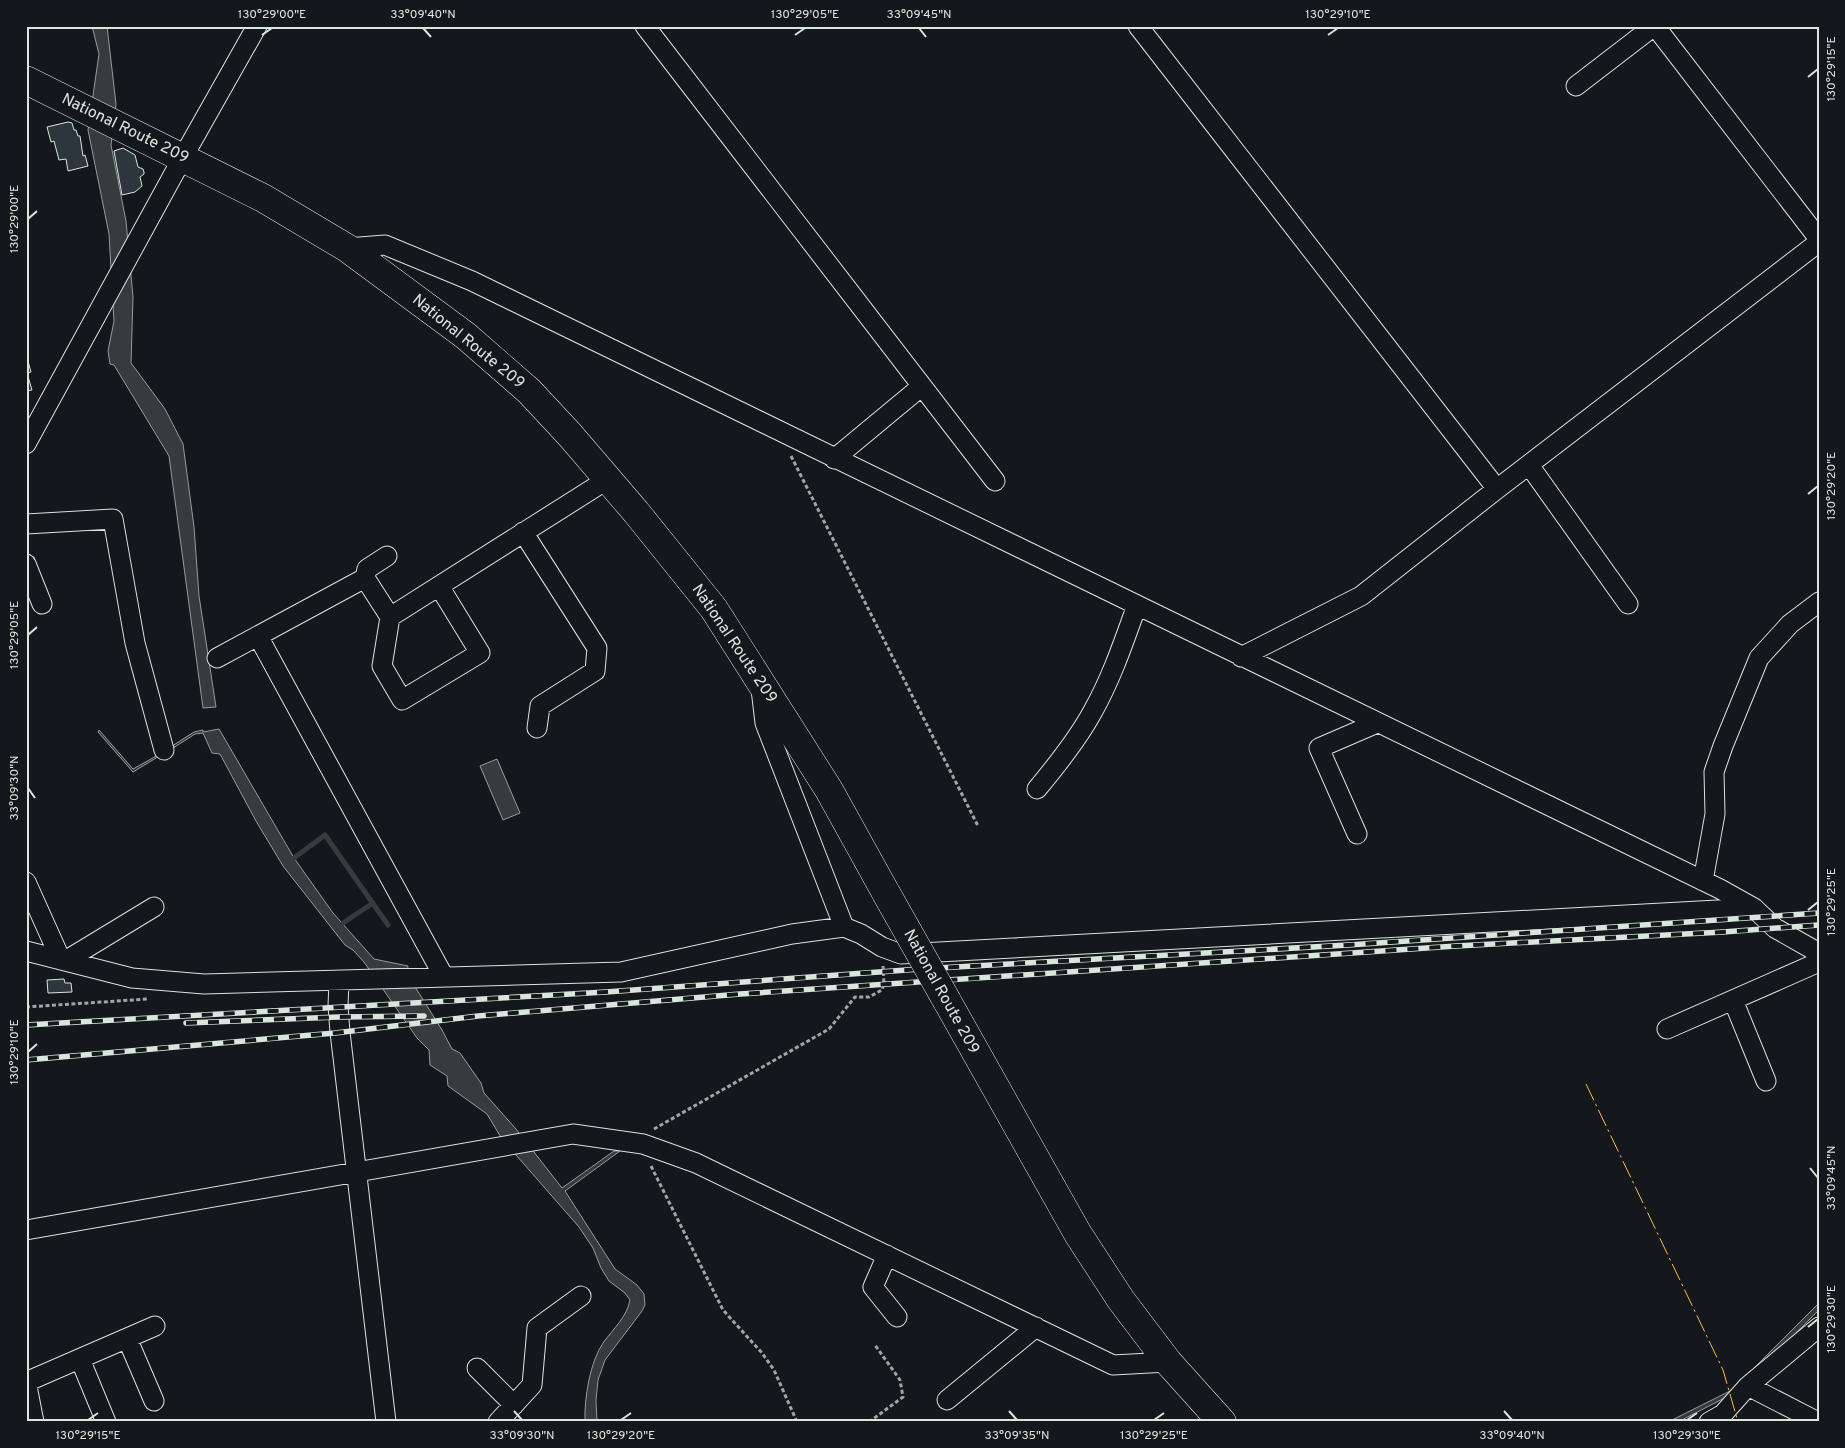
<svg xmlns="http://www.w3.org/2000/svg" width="1845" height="1448" viewBox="0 0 1845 1448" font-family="Overpass,sans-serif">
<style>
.water{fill:#363b3e;stroke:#939e99}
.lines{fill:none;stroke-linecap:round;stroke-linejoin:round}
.stream{stroke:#363b3e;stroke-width:5}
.building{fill:#2c363c;stroke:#d8e6dc}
.minor-casing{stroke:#d8e6dc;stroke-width:21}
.highway-casing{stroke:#d8e6dc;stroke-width:29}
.path{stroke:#9da8a2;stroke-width:3;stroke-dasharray:4 2.5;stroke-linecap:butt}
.minor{stroke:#14181c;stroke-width:19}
.highway{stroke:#14181c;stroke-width:28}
.rail-casing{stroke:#d8e6dc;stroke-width:5.5}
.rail{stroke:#14181c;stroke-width:4;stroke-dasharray:11;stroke-linecap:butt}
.highway-bridge-casing{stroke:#d8e6dc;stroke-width:29;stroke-linecap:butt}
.highway-bridge{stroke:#14181c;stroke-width:28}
.power{stroke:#ffb74d;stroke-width:1;stroke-dasharray:18 4 2.5 4;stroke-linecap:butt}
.ticks{fill:none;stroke:#d8e6dc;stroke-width:2}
.labels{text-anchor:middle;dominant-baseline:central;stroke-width:4;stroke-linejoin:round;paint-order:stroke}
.street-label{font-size:16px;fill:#d8e6dc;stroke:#14181c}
.neatline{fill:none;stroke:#d8e6dc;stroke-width:2}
.ticks-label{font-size:12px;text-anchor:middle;fill:#d8e6dc}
</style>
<rect width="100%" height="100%" fill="#14181c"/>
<path class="water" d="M92,26h15l9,78 -5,41 15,76 7,76 -2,66 34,46 18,35 11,83 5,69 17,111 -13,1 -34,-252 -55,-91 -4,-1 -2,-13 6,-30 -5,-87 -21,-104 11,-76z
M219,729l75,129 39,55 41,46 34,7 -1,8 35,56 10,19 8,4 21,30 3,10 32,36 46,59 52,-37h6l-55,40 50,78 22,16 7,9 1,11 -3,6 -37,49 -7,20 -2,20 1,22h-12c-1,-23 5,-60 18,-79 10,-14 24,-26 27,-43l-5,-7 -16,-12 -8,-13 -8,-20 -14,-21 -77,-88 -15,-25 -39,-28 -1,-10 -17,-11 -1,-15 -12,-12 -53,-76 -11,-12 -8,-5 -62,-79 -27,-45 -36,-67 -8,-1 -9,-20 -8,1 -25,16 -1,-2 25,-16 9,-2v2z
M99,730l34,39 27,-15 1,1 -28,17 -35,-40z
M497,759l23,54 -17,7 -23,-54z
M1819,1303v7l-81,81 -60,31h-10l64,-32z"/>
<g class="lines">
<path class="stream" d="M294,858l31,-23 63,90
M343,923l30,-20"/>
</g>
<path class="building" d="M68,122l4,1 2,7h2l2,6h2l3,20 2,-1 3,11 -20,5 -2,-12 -7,1 -5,-19 -3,1 -4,-15z
M123,148l12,7 3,12 5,2 1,3v2l-4,3 2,9 -7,6 -13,3 -8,-44z
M26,354l5,18 -4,1 5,17 -6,1z
M64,979l1,4h6l1,9 -24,1 -1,-13z"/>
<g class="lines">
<defs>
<path id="minor" d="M645,26l350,455
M1138,26l359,463
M1655,26l164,213
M1576,86l78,-60
M347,248l38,-3 87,36 1248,608 34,19 21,20 44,25
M26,444l157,-287 74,-131
M834,459l88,-73
M1529,465l99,139
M26,524l87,-5 22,124 29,107
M523,532l74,116 -2,23 -55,35 -3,22
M26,564l16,40
M365,578l25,39 218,-138
M390,617l-8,49 20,34 78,-47 -41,-67
M258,636l186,341
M1241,657l120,-61 136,-107 322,-247
M217,658l148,-80 2,-9 20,-13
M761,689l4,34 79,204
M1037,789c20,-24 41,-50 56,-78 19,-34 31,-70 44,-106
M1357,834l-38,-86 58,-25
M1703,881l12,-67 -1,-42 9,-26 36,-88 31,-34 29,-22
M26,882l35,78
M26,951l106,27 72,6 417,-12 171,-38 52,-7 17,7 21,13 19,7 853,-46
M65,961l89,-54
M339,981l-1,25 2,26 46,390
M1733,1000l33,81
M1667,1029l152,-67
M26,1230l547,-96 70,10 53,19 417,202 55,-3
M887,1255l-14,32 24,30
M127,1338l27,63
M80,1359l26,63
M477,1368l37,37
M26,1381l8,41
M26,1382l129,-56
M1748,1386l70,36
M947,1400l89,-73
M498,1422l34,-37 5,-57 44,-32
M1709,1422l14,-8 25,-28 71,-59"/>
<path id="highway" d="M26,80l237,118 84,50 119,88 63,55 41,44 66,77 78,97 115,181 57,103
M947,1001l131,233 43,66 47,62 54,60"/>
</defs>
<use href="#minor" class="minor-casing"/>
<use href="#highway" class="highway-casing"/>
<path class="path" d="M791,456l187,370
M26,1007l122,-8
M654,1129l175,-100 26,-32h14l13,-7 2,-6 -1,-18
M651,1166l72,144 39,43 12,17 23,52
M869,1422l34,-25 -3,-17 -25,-35"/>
<use href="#minor" class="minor"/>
<use href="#highway" class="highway"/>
<defs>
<path id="rail" d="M186,1023l153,-6 85,-1
M26,1025l580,-33 314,-23 428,-24 471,-32
M26,1060l309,-27 143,-17 262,-22 716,-48 267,-14 96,-7"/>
</defs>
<use href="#rail" class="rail-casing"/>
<use href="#rail" class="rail"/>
<defs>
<path id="highway-bridge" d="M886,893l61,108"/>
</defs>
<use href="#highway-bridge" class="highway-bridge-casing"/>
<use href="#highway-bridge" class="highway-bridge"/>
<path class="power" d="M1586,1084l137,286 15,52"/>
</g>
<path class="ticks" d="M423,28l8,9M919,28l7,9M262,35l10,-7M795,35l10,-7M1328,35l10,-7M1808,77l10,-8M28,219l9,-8M1808,494l10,-8M28,635l9,-8M28,788l7,10M1808,910l10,-8M28,1052l9,-8M1810,1168l8,10M1808,1327l10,-8M514,1411l8,9M1009,1411l8,9M1504,1411l8,9M88,1420l10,-7M621,1420l10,-7M1154,1420l10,-7M1687,1420l10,-7"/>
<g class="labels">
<g class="street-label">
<text transform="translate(125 129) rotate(26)">National Route 209</text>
<text transform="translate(468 342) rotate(39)">National Route 209</text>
<text transform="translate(734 644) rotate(56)">National Route 209</text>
<text transform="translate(941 992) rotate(61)">National Route 209</text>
</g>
</g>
<rect width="1845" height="1448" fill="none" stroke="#14181c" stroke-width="55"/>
<rect x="28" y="28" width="1790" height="1392" class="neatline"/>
<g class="ticks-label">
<text x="272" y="18">130°29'00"E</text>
<text x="423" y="18">33°09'40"N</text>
<text x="805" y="18">130°29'05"E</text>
<text x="919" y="18">33°09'45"N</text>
<text x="1338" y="18">130°29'10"E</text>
<text transform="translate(1831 69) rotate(-90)" y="4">130°29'15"E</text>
<text transform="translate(14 219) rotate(-90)" y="4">130°29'00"E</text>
<text transform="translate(1831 486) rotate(-90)" y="4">130°29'20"E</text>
<text transform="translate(14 635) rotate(-90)" y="4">130°29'05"E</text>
<text transform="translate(14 788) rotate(-90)" y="4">33°09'30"N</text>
<text transform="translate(1831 902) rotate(-90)" y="4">130°29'25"E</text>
<text transform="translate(14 1052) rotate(-90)" y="4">130°29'10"E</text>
<text transform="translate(1831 1178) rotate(-90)" y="4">33°09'45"N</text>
<text transform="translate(1831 1319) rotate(-90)" y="4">130°29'30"E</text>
<text x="88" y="1439">130°29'15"E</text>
<text x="522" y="1439">33°09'30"N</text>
<text x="621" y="1439">130°29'20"E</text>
<text x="1017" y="1439">33°09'35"N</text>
<text x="1154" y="1439">130°29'25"E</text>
<text x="1512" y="1439">33°09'40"N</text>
<text x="1687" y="1439">130°29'30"E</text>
</g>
</svg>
